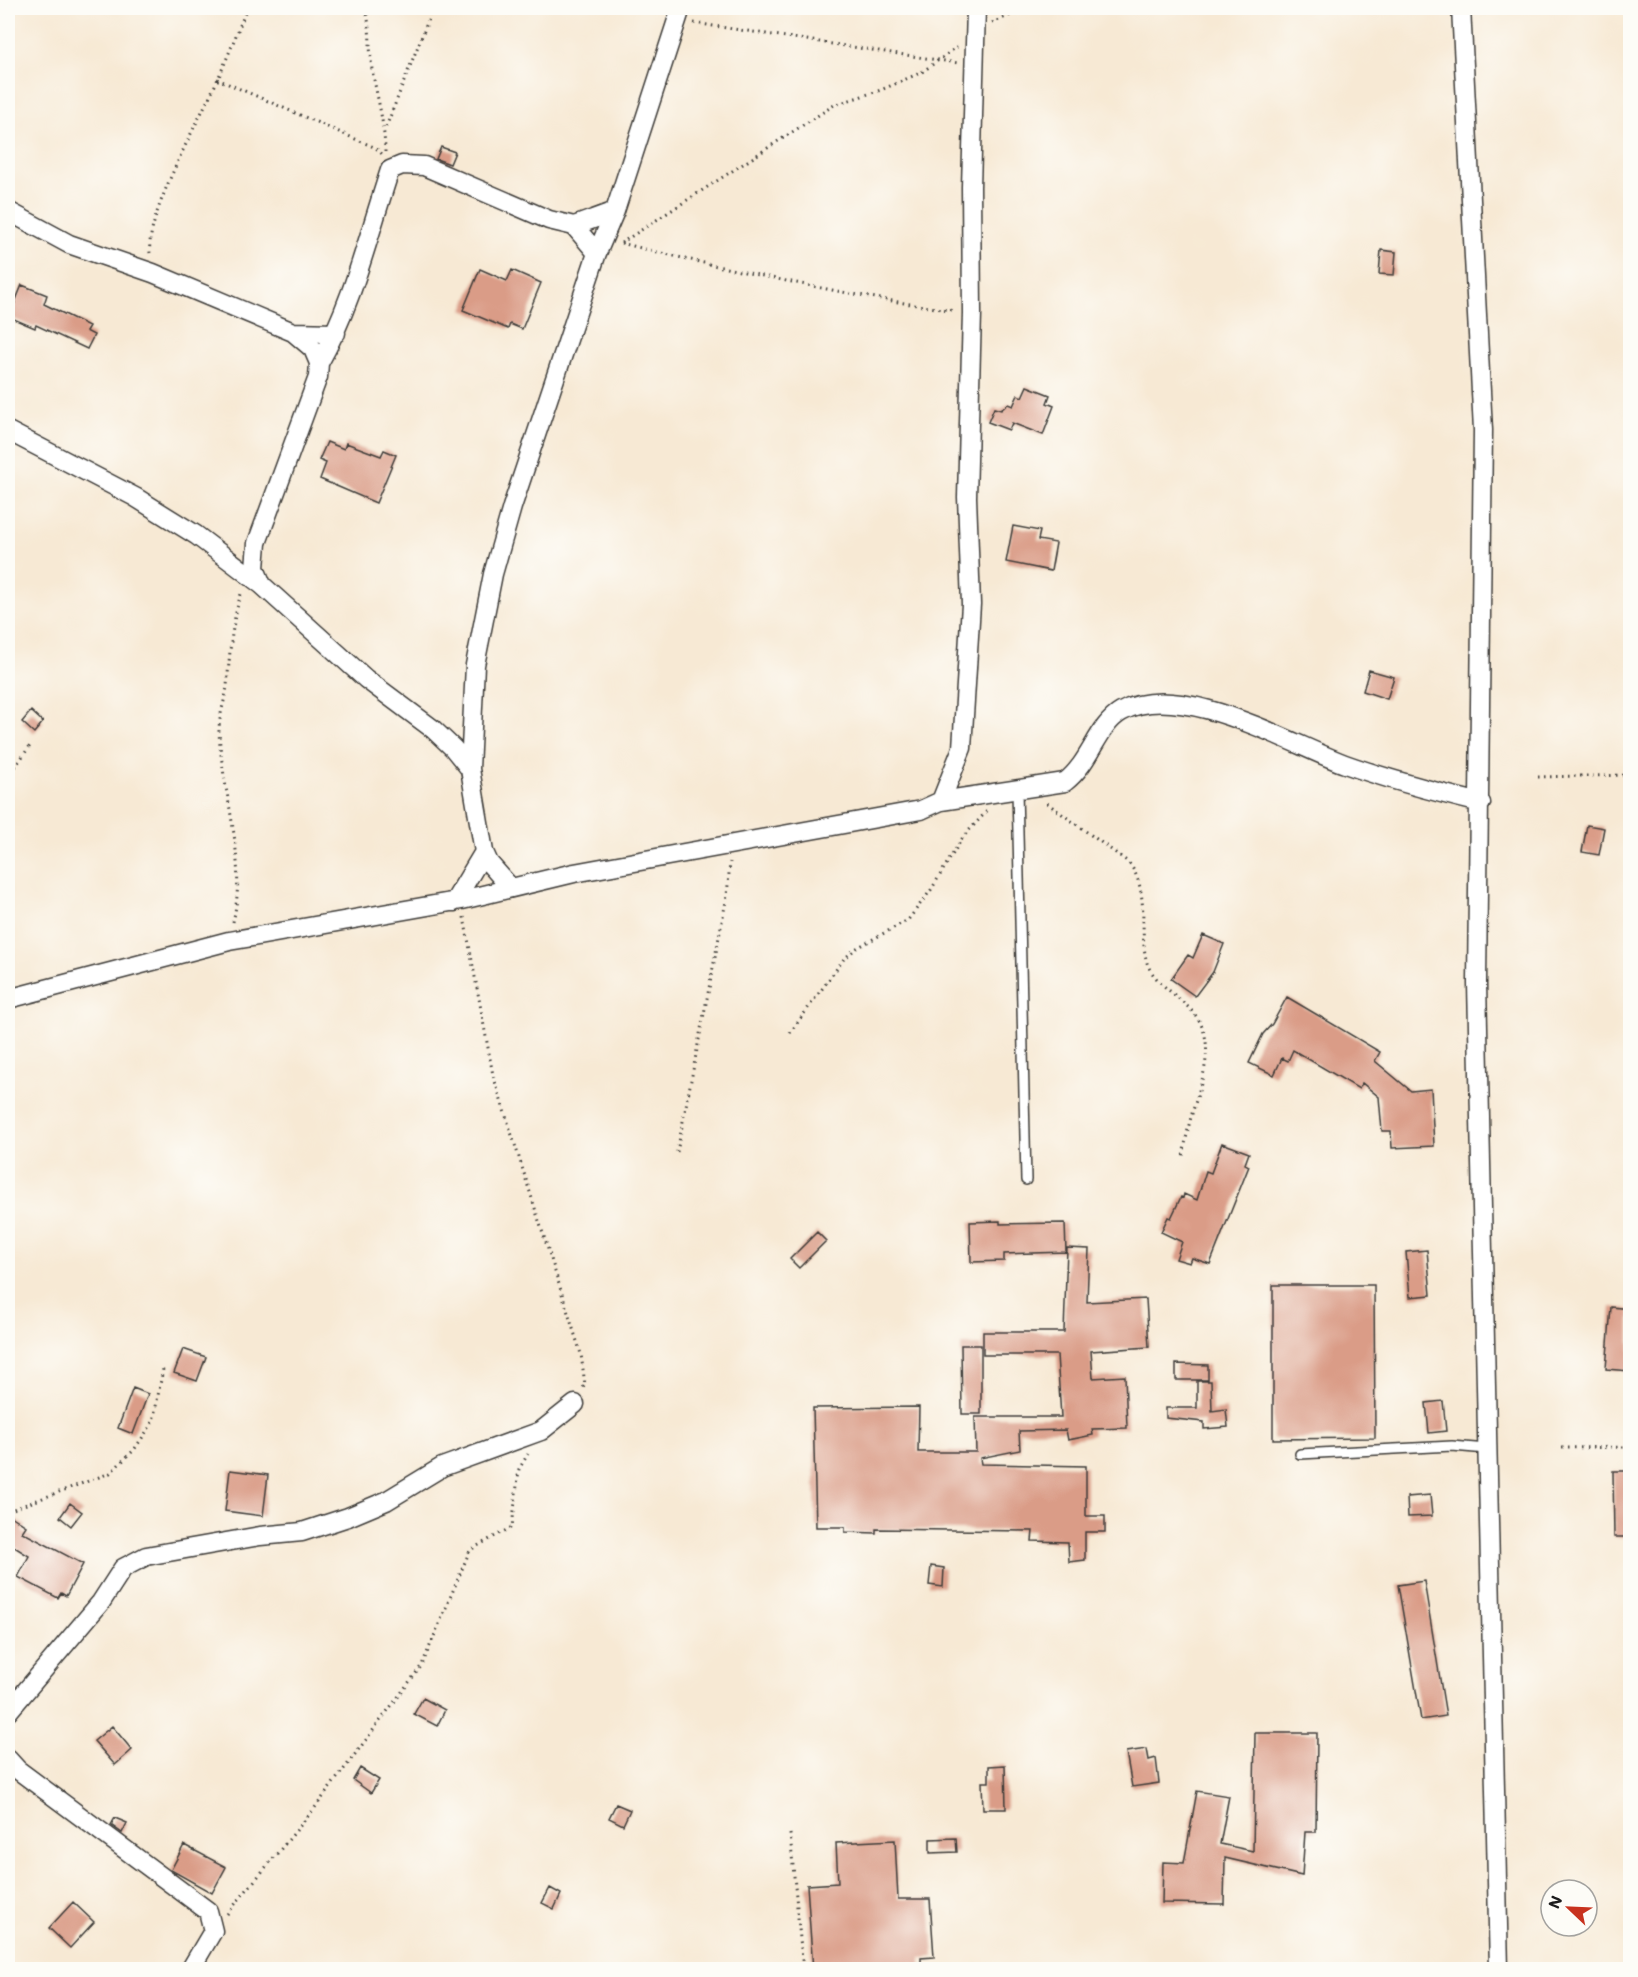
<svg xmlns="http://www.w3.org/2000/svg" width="1638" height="1977" viewBox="0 0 1638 1977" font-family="Mali,sans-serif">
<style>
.building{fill:#da9c87}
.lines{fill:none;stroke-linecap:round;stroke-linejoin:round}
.lane-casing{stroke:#3d3b38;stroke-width:12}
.street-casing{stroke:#3d3b38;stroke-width:21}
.path{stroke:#3d3b38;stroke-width:3;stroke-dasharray:1.5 4.5;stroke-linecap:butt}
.lane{stroke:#fff;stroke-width:9}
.street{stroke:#fff;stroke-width:18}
</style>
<rect width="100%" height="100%" fill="#fdfcf7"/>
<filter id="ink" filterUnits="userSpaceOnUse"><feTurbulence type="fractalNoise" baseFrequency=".0167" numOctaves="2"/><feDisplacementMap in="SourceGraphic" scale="12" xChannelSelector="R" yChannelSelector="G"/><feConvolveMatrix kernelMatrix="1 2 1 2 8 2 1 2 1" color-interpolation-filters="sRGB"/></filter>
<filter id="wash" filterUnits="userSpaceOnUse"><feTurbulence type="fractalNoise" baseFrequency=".008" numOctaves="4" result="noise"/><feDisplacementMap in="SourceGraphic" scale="24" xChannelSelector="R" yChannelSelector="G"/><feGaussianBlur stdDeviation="1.35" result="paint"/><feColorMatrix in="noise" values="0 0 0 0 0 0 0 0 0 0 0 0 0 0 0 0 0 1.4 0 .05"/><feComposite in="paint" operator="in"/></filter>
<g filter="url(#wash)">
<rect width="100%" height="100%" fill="#f7e9d4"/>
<g id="blocks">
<path class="building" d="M441,147l14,5 -5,12 -14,-5z
M1381,250l15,2 -2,23 -15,-1z
M480,269l27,12 5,-11 29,13 -19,46 -12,-5 -2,5 -45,-19z
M22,285l25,10 -3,9 45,22 -3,5 8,4 -7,14 -51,-24 -1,3 -26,-11z
M1027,386l23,9 -3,8 7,3 -11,29 -31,-12 -3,7 -21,-8 6,-14 7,2 7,-6 5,2 5,-11 4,2z
M327,442l17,7 2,-6 35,13 3,-6 12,5 -20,48 -56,-24 6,-16 -7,-3z
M1013,526l27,5 -2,9 18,3 -5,28 -45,-9z
M1369,670l25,7 -7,22 -24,-8z
M31,711l12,11 -9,11 -12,-11z
M1587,825l17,3 -5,27 -17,-3z
M1203,935l21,9 -11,28 -18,24 -24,-17 17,-24 5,3z
M1287,997l93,55 -5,9 36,30 20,-2 3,57 -42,2 -1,-17h-9l-3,-34 -17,-14 -3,6 -66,-39 -5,11 -6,-3 -8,17 -25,-12 14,-29 9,-10z
M1222,1143l27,10 -4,11 4,2 -39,98 -18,-6 -2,5 -14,-4 6,-17 -21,-10 7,-15 3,1 10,-21 2,1 1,-4 13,6 9,-29 5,2z
M1000,1221v3l65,-1 1,29 -62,2v7l-33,1 -1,-40z
M817,1232l9,9 -27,27 -9,-9z
M1067,1248l22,1 -2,53 59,-3 3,48 -58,4 2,27 32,-2 2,52 -35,1 1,6 -25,5 -2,-10 -47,1 1,19 -40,8 1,6 105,2v50h19v16h-20v28l-16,2 -1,-20 -36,-1 1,-10 -157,-2v4l-31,-1v-5h-29l-3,-119 106,-1 -1,45h58l-1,-35h86l-4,-62h-74v-23h81z
M1427,1250l4,45 -21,2 -4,-45z
M1273,1285h101l1,153 -102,1z
M1611,1307l19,2v62l-24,-2z
M961,1345h20v69h-19z
M183,1349l23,8 -9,24 -23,-8z
M1176,1364l32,1v15h-32z
M1197,1381h14l1,30 14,-2 2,18 -24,2v-7l-38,-4v-10h31z
M133,1388l15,6 -15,40 -15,-6z
M1443,1401l3,30 -17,2 -3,-30z
M230,1470l38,5 -5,41 -38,-5z
M1613,1471h17v66h-16z
M1430,1495l2,21 -24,1 -1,-20z
M70,1503l12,9 -11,14 -11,-9z
M8,1514l18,12 -4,6 61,32 -17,32 -5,-3 -3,5 -40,-21 11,-21 -16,-10 -5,8z
M931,1566l13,2 -1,19 -14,-2z
M1424,1581l22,135 -25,4 -23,-135z
M423,1698l22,12 -8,16 -23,-12z
M112,1726l20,24 -17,15 -21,-24z
M1255,1733h62l-1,99h-11l-3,44 -77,-18 -1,46 -62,-1 1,-41 21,1 13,-72 32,5 -9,48 33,7z
M1147,1749l2,11 7,-2 3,25 -27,4 -6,-35z
M1005,1765l1,44h-23l-1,-27h7v-16z
M360,1768l19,12 -8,13 -18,-13z
M616,1804l14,6 -7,15 -14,-7z
M115,1818l12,5 -5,10 -11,-8z
M956,1838l1,14 -27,1v-14z
M895,1840l3,59h32l4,58 -13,1v12h-108l-6,-85 31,-2 -2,-40z
M184,1845l42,22 -14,26 -41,-23z
M550,1888l11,6 -7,15 -12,-6z
M73,1902l21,20 -24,26 -21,-20z"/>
</g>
</g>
<g filter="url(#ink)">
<use href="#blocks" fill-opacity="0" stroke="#3d3b38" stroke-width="1.5"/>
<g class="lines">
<defs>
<path id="lane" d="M1017,790l9,390
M1300,1454l152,-8 35,3"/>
<path id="street" d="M1461,8l22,422 -6,553 22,987
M8,211l61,33 84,29 140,59 20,17 6,14 -1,14 -61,166 -2,25 7,17 104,94 67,50 20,19 17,21 14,83 5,11 21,24
M574,226l23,27
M293,332l43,1
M319,363c34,-60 49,-127 71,-193l12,-5 22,1 125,54 25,6 41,-15
M8,431l127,66 61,38 66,50
M470,769l5,-104 18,-91 19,-67 85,-254 18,-42 66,-203
M941,801l124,-19c26,-20 32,-56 56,-70 58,-34 169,32 224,52 45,16 90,28 136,39
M454,902l30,-50
M8,999l221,-58 233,-41 112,-27 347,-63 20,-9 21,-53 9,-144 -4,-107 5,-184 -1,-126 5,-179
M8,1712l93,-110 22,-34 23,-12 114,-20 42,-4 46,-15 38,-16 56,-34 99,-36 34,-27
M8,1759l10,11 190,141 5,20 -23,39"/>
</defs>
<use href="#lane" class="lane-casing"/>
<use href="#street" class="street-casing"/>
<path class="path" d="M366,8c5,23 3,39 6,61 5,29 13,54 13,85
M694,23l264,40
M992,23l35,-15
M217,79l159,69 8,8
M386,127l47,-119
M621,243l213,-138 47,-15 41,-18 35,-25
M621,243c111,28 221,51 334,68
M150,253c-5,-37 50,-135 67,-172 11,-24 20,-49 30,-73
M8,777l24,-34
M1538,777l92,-2
M1047,803l81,59c22,26 11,66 18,97 4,20 27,33 41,47 36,33 13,76 3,115 -3,11 -5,24 -7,36
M464,917l29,158 88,279 4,31 -3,4
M233,922c15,-65 -11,-127 -14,-191 0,-16 6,-30 8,-45 3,-34 4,-62 15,-95
M790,1033l53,-73 12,-11 53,-29 23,-30 32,-53 24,-26
M677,1152l50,-256 3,-34
M1562,1448l68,-1
M8,1511l102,-38 24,-23 19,-28 10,-53
M790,1834l13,136
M227,1914l87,-105 108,-144 48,-115 42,-23 7,-58 9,-15"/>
<use href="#lane" class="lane"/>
<use href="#street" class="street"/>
</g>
</g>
<rect width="1638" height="1977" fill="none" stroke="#fdfcf7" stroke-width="30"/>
<g transform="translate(1569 1908) rotate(293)"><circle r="28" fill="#fdfcf7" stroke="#a3a29f" stroke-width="1.5"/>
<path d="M0-4.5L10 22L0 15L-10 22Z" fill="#c8321e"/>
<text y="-9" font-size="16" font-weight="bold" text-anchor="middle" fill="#1c1c1c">N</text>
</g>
</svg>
